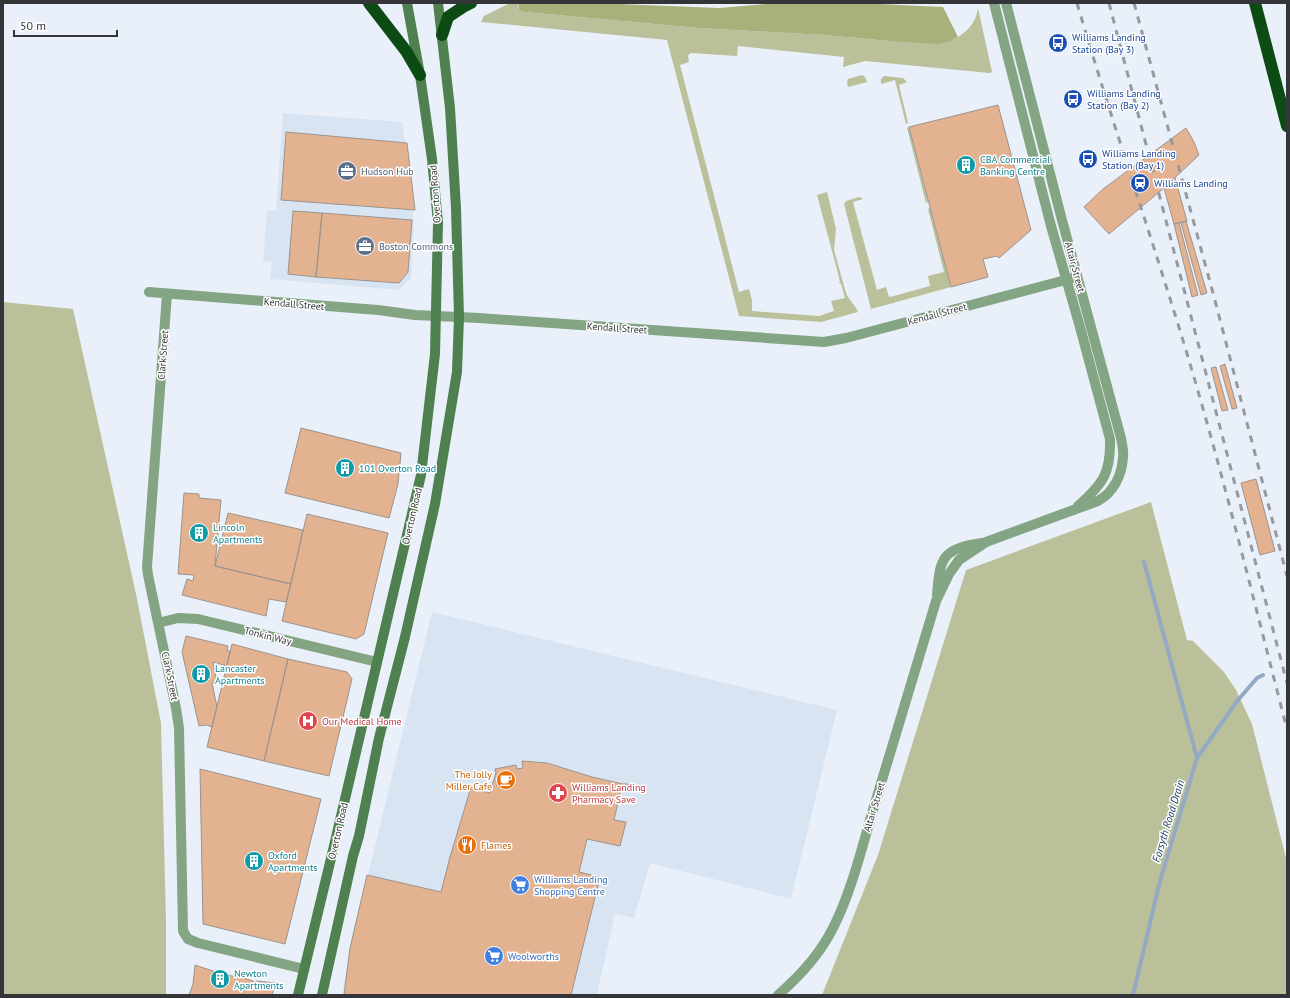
<svg xmlns="http://www.w3.org/2000/svg" width="1290" height="998" viewBox="0 0 1290 998" font-family="'PT Sans',sans-serif">
<style>
.built{fill:#d9e4f3}
.green{fill:#bac09a}
.forest{fill:#a9b17b}
.lines{fill:none;stroke-linecap:round;stroke-linejoin:round}
.stream{stroke:#94a9c4;stroke-width:4}
.building{fill:#e3b290;stroke:#9c938d}
.street{stroke:#84a583;stroke-width:10}
.secondary{stroke:#4f804f;stroke-width:10}
.highway{stroke:#0c4b13;stroke-width:12}
.rail{stroke:#959aa0;stroke-width:3;stroke-dasharray:7 7;stroke-linecap:butt}
.labels{text-anchor:middle;dominant-baseline:central;stroke-width:3;stroke-linejoin:round;paint-order:stroke}
.transit-label{font-size:10px;fill:#164399;stroke:#fff;text-anchor:start}
.culture-label{font-size:10px;fill:#0d838f;stroke:#fff;text-anchor:start}
.service-label{font-size:10px;fill:#4e5e75;stroke:#fff;text-anchor:start}
.street-label{font-size:10px;fill:#333539;stroke:#fff}
.health-label{font-size:10px;fill:#be3a42;stroke:#fff;text-anchor:start}
.food-label{font-size:10px;fill:#c56008;stroke:#fff;text-anchor:end}
.shop-label{font-size:10px;fill:#366cbe;stroke:#fff;text-anchor:start}
.water-label{font-size:11px;font-style:italic;fill:#0c335b;stroke:#fff}
</style>
<rect width="100%" height="100%" fill="#eaf0f9"/>
<path class="built" d="M283,113l119,9 7,47 5,57 -3,52 -12,12 -129,-11 2,-17 -9,-1 4,-51 9,1z
M432,612l405,98 -46,189 -141,-36 -16,55 -19,-4 -16,71 -1,10h-256l8,-47z"/>
<path class="green" d="M510,3h8v5l7,4 173,16 126,7 65,6h62c14,-7 25,-17 27,-33l14,64 -3,1 -124,-12 -22,6 1,-10 -106,-11 -1,10 -47,-3 -2,3 1,6 -9,3 59,227 10,-3 3,11v11l67,5 15,-5 -3,-10 14,-3 -4,-14 -2,-1 1,-2 -23,-86 10,-3 9,37 -2,21 12,43c3,7 9,12 12,19l-37,10 -82,-6 -72,-276 -186,-18 3,-6z
M862,75l3,2 2,5 -19,5 -1,-5 1,-3z
M884,76l19,2 4,4 -8,3 9,38 -2,1 -11,-44 -14,4v-5z
M909,127l19,75 -2,1 -19,-75z
M859,197l3,1 1,1 -10,3 24,88 9,-3 3,10 5,-1 36,-10 -2,-10 16,-4 -16,-63 2,-1 21,79 -80,22 -27,-105 2,-3z
M3,302l70,7 63,285 25,129 5,198v74h-163z
M1151,502l36,138 6,1 31,31 12,18 16,34 35,138v133h-465l56,-140 88,-285z"/>
<path class="forest" d="M518,3h76l125,5 59,-5h80l85,4 15,30 -7,4 -13,3 -49,-3 -65,-6 -126,-7 -173,-16 -6,-2z"/>
<g class="lines">
<path class="stream" d="M1144,562l53,196
M1133,995l27,-114 37,-123 41,-58 19,-22 6,-3"/>
</g>
<path class="building" d="M998,105l33,125 -32,28 -2,-2 -14,3 5,18 -37,10 -42,-160z
M1186,128l8,14 5,13 -35,33 -55,46 -25,-27 19,-18z
M286,132l121,11 8,67 -134,-10z
M1175,178l12,43 -13,3 -10,-36z
M293,211l29,2 -6,64 -28,-3z
M322,213l90,7 -4,52 -9,11 -83,-6z
M1186,221l21,72 -6,2 -20,-72z
M1179,223l19,72 -6,2 -18,-73z
M1225,364l12,44 -5,1 -12,-43z
M1216,367l12,43 -6,1 -11,-43z
M301,428l100,25 -3,31 -9,34 -104,-25z
M1256,479l19,72 -15,4 -19,-72z
M184,493l15,1v4l22,2 -6,66 76,18 -5,18 -17,-3 -3,17 -84,-21 5,-16 6,2 1,-6 -16,-1z
M228,513l75,17 -12,54 -76,-18z
M307,514l81,19 -24,101 -8,5 -74,-18z
M186,636l42,10 -1,5h3l-3,15 -14,-4 4,20 -5,1 5,24 -5,20 -6,-2 -7,1 -17,-74z
M232,644l56,15 -24,102 -57,-14z
M288,659l59,13 5,7 -23,97 -65,-15z
M522,761l25,2 45,14 31,7h5v5h-7l-7,31 12,2 -6,24 -33,-7 -8,33 21,5 -29,118h-227l6,-47 17,-73 74,17 9,-35 21,-70 12,3 -1,1 8,2 6,-20 -1,-4 21,-4 1,4 6,-1z
M200,769l121,30 -36,145 -82,-20z
M195,965l24,8v-2l15,6 1,-2 21,7v-1l20,2 -4,12h-83l4,-11z"/>
<g class="lines">
<path class="street" d="M994,3l57,223 29,101 30,112c1,34 -7,45 -32,67
M149,292l229,18 37,5 64,3 345,24 22,-4 231,-61
M167,294l-20,273 1,8 28,133 3,20 4,203 5,8 10,4 106,26
M937,595c3,-38 5,-46 45,-52
M158,623l20,-5 20,1 179,43
M778,995c22,-19 42,-41 55,-67 18,-35 29,-81 40,-118 21,-70 42,-140 63,-209l13,-27 10,-14 27,-18 112,-41c16,-9 24,-26 25,-44 1,-6 -1,-13 -2,-19l-59,-218 -56,-217"/>
<path class="secondary" d="M298,995l36,-149 87,-371 14,-121 3,-131 -6,-64 -12,-84 -13,-72
M322,995l31,-139 6,-20 20,-98 26,-101 30,-133 22,-132 2,-55 -3,-109 -6,-100 -12,-105"/>
<path class="highway" d="M369,3l37,48 14,24
M1255,3l32,123
M442,35l6,-18 15,-10 8,-4"/>
<path class="rail" d="M1077,3c34,116 73,229 108,344 38,126 69,255 102,382
M1109,3l178,680
M1134,3l79,290 74,283"/>
</g>
<defs>
<symbol id="bus-disc" viewBox="-11 -11 22 22"><circle r="9.5" fill="#1a4fb4" stroke="#fff"/><path d="M-5-6H5V4H4V6H2V4H-2V6H-4V4H-5ZM-3.5-4V0h7V-4ZM-3.5 1.2v1.5H-2V1.2ZM2 1.2v1.5H3.5V1.2Z" fill="#fff"/></symbol>
<symbol id="building-disc" viewBox="-11 -11 22 22"><circle r="9.5" fill="#0f9aa8" stroke="#fff"/><path d="M-4-6H4V6H1V3H-1V6H-4ZM-2.5-4.3h1.7v1.8h-1.7ZM.8-4.3h1.7v1.8H.8ZM-2.5-1h1.7V.8h-1.7ZM.8-1h1.7V.8H.8Z" fill="#fff"/></symbol>
<symbol id="office-disc" viewBox="-11 -11 22 22"><circle r="9.5" fill="#5c6f8a" stroke="#fff"/><path d="M-6-3h4V-5.5h4V-3h4V5H-6ZM-1-4.5V-3h2v-1.5ZM-6 0V1H6V0Z" fill="#fff"/></symbol>
<symbol id="station-disc" viewBox="-11 -11 22 22"><circle r="9.5" fill="#1a4fb4" stroke="#fff"/><path d="M-3-6H3Q5-6 5-4V2Q5 4 3 4L4.5 6H3L1.5 4h-3L-3 6H-4.5L-3 4Q-5 4-5 2V-4Q-5-6-3-6ZM-3.5-4v3h7v-3ZM-3.5 1v1.5H-2V1ZM2 1v1.5H3.5V1Z" fill="#fff"/></symbol>
<symbol id="hospital-disc" viewBox="-11 -11 22 22"><circle r="9.5" fill="#e0444e" stroke="#fff"/><path d="M-5-5h3v3.5h4V-5h3V5h-3V1.5h-4V5h-3Z" fill="#fff"/></symbol>
<symbol id="cafe-disc" viewBox="-11 -11 22 22"><circle r="9.5" fill="#e8710a" stroke="#fff"/><path d="M-5.5-4.5H6V0H3Q3 3.5 0 3.5H-2.5Q-5.5 3.5-5.5 0ZM3-3.2v2h1.7v-2ZM-6 4.5H4V6H-6Z" fill="#fff"/></symbol>
<symbol id="pharmacy-disc" viewBox="-11 -11 22 22"><circle r="9.5" fill="#e0444e" stroke="#fff"/><path d="M-2-6h4v4h4v4h-4v4h-4v-4h-4v-4h4Z" fill="#fff"/></symbol>
<symbol id="restaurant-disc" viewBox="-11 -11 22 22"><circle r="9.5" fill="#e8710a" stroke="#fff"/><path d="M-5-6h1v4h1v-4h1v4h1v-4h1v5L-1.5 .5V6h-2V.5L-5-1ZM5-6V6H3V1.5H1.5Q1.5-4 5-6Z" fill="#fff"/></symbol>
<symbol id="supermarket-disc" viewBox="-11 -11 22 22"><circle r="9.5" fill="#3f7fe0" stroke="#fff"/><path d="M-6-5.5h2.5l.6 2H6L4.5 2H-2.5L-4.4-4H-6ZM-1.5 3.2a1.3 1.3 0 1 0 .1 0ZM3 3.2a1.3 1.3 0 1 0 .1 0Z" fill="#fff"/></symbol>
</defs>
<g fill-rule="evenodd">
<use href="#bus-disc" x="1047" y="32" width="22" height="22"/>
<use href="#bus-disc" x="1062" y="88" width="22" height="22"/>
<use href="#bus-disc" x="1077" y="148" width="22" height="22"/>
<use href="#building-disc" x="955" y="154" width="22" height="22"/>
<use href="#office-disc" x="336" y="160" width="22" height="22"/>
<use href="#station-disc" x="1129" y="172" width="22" height="22"/>
<use href="#office-disc" x="354" y="235" width="22" height="22"/>
<use href="#building-disc" x="334" y="457" width="22" height="22"/>
<use href="#building-disc" x="188" y="522" width="22" height="22"/>
<use href="#building-disc" x="190" y="663" width="22" height="22"/>
<use href="#hospital-disc" x="297" y="710" width="22" height="22"/>
<use href="#cafe-disc" x="495" y="769" width="22" height="22"/>
<use href="#pharmacy-disc" x="547" y="782" width="22" height="22"/>
<use href="#restaurant-disc" x="456" y="834" width="22" height="22"/>
<use href="#building-disc" x="243" y="850" width="22" height="22"/>
<use href="#supermarket-disc" x="509" y="874" width="22" height="22"/>
<use href="#supermarket-disc" x="483" y="945" width="22" height="22"/>
<use href="#building-disc" x="209" y="968" width="22" height="22"/>
</g>
<g class="labels">
<g class="transit-label">
<text x="1072" y="37">Williams Landing<tspan x="1072" dy="12">Station (Bay 3)</tspan></text>
<text x="1087" y="93">Williams Landing<tspan x="1087" dy="12">Station (Bay 2)</tspan></text>
<text x="1102" y="153">Williams Landing<tspan x="1102" dy="12">Station (Bay 1)</tspan></text>
<text x="1154" y="183">Williams Landing</text>
</g>
<g class="culture-label">
<text x="980" y="159">CBA Commercial<tspan x="980" dy="12">Banking Centre</tspan></text>
<text x="359" y="468">101 Overton Road</text>
<text x="213" y="527">Lincoln<tspan x="213" dy="12">Apartments</tspan></text>
<text x="215" y="668">Lancaster<tspan x="215" dy="12">Apartments</tspan></text>
<text x="268" y="855">Oxford<tspan x="268" dy="12">Apartments</tspan></text>
<text x="234" y="973">Newton<tspan x="234" dy="12">Apartments</tspan></text>
</g>
<g class="service-label">
<text x="361" y="171">Hudson Hub</text>
<text x="379" y="246">Boston Commons</text>
</g>
<g class="street-label">
<text transform="translate(435 194) rotate(-94)">Overton Road</text>
<text transform="translate(1075 267) rotate(75)">Altair Street</text>
<text transform="translate(294 304) rotate(5)">Kendall Street</text>
<text transform="translate(937 314) rotate(-15)">Kendall Street</text>
<text transform="translate(617 328) rotate(4)">Kendall Street</text>
<text transform="translate(163 355) rotate(-86)">Clark Street</text>
<text transform="translate(412 516) rotate(-77)">Overton Road</text>
<text transform="translate(268 636) rotate(14)">Tonkin Way</text>
<text transform="translate(170 676) rotate(78)">Clark Street</text>
<text transform="translate(874 807) rotate(-73)">Altair Street</text>
<text transform="translate(338 831) rotate(-77)">Overton Road</text>
</g>
<g class="health-label">
<text x="322" y="721">Our Medical Home</text>
<text x="572" y="787">Williams Landing<tspan x="572" dy="12">Pharmacy Save</tspan></text>
</g>
<g class="food-label">
<text x="492" y="774">The Jolly<tspan x="492" dy="12">Miller Cafe</tspan></text>
<text x="481" y="845" text-anchor="start">Flames</text>
</g>
<g class="shop-label">
<text x="534" y="879">Williams Landing<tspan x="534" dy="12">Shopping Centre</tspan></text>
<text x="508" y="956">Woolworths</text>
</g>
<g class="water-label">
<text transform="translate(1168 821) rotate(-73)">Forsyth Road Drain</text>
</g>
</g>
<rect width="1290" height="998" fill="none" stroke="#333539" stroke-width="8"/>
<path d="M14 30v6h103v-6" fill="none" stroke="#333539" stroke-width="2"/>
<text x="20" y="30" font-size="12" fill="#333539" stroke="#ffffff" stroke-width="3" paint-order="stroke">50 m</text>
</svg>
